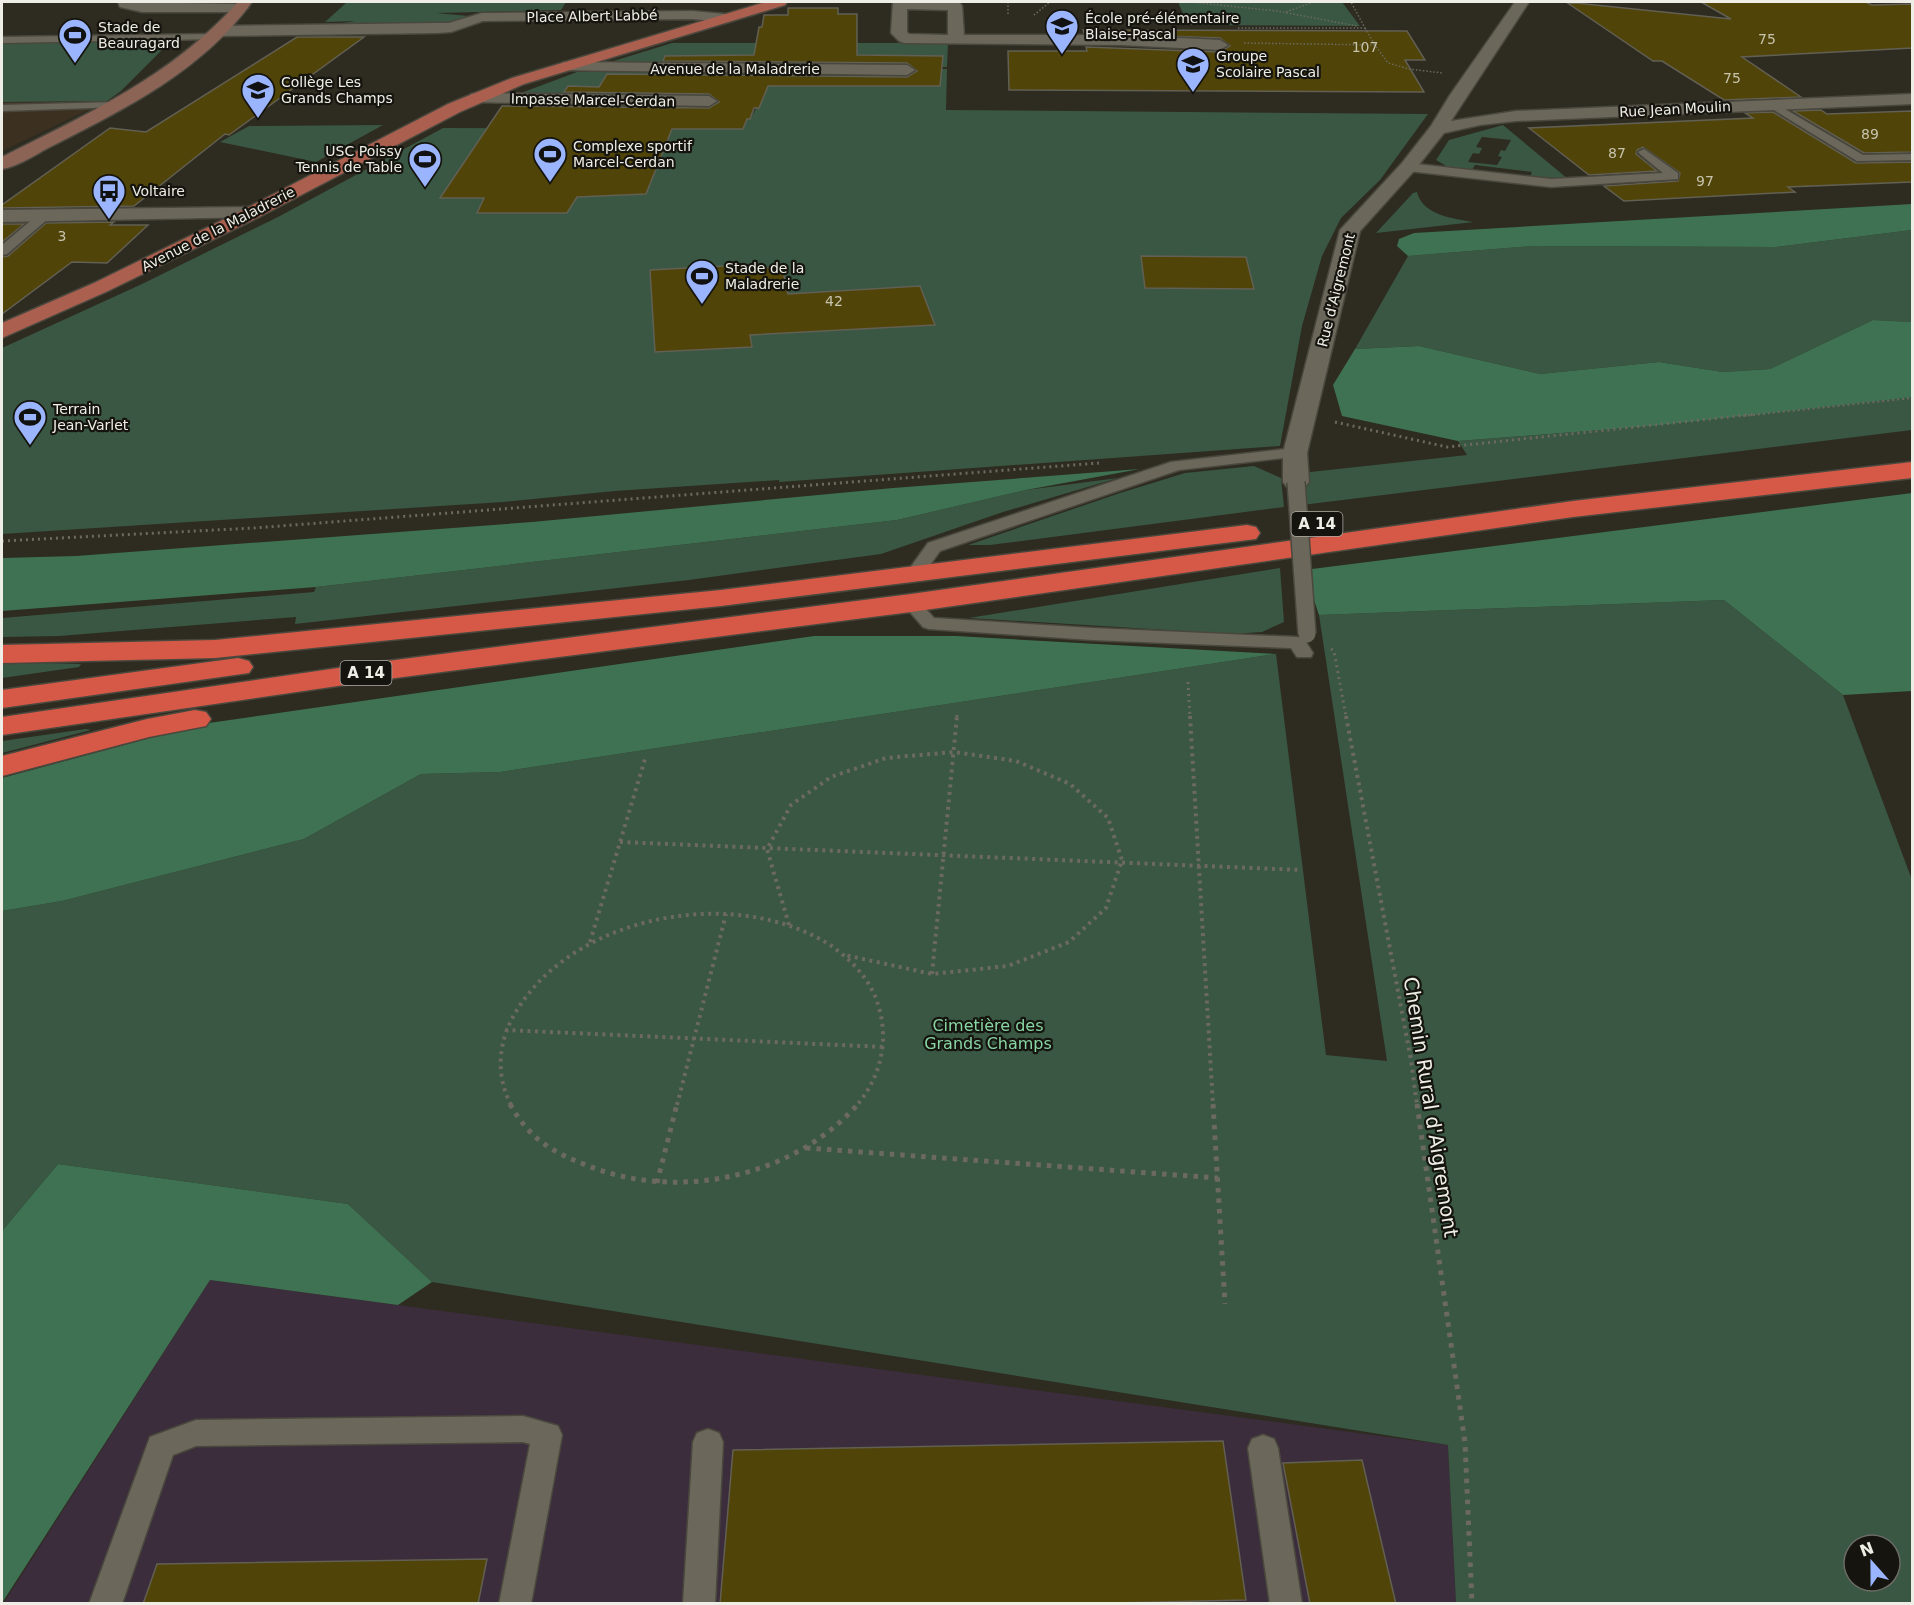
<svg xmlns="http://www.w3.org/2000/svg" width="1914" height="1605" viewBox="0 0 1914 1605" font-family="'DejaVu Sans',sans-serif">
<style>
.commercial{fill:#3b2d3b}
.medical{fill:#3c3021}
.green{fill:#395743;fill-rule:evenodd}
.forest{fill:#3e7252}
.building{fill:#504408;stroke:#625f53;stroke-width:1.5}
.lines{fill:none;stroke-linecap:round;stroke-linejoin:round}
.lane-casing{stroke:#4a483e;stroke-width:3}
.street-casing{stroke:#4a483e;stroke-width:3}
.secondary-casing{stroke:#4a483e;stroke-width:3}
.primary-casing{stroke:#4a483e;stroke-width:3}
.highway-casing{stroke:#4a483e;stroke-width:3}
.path-far4{stroke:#6c6a60;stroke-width:1.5;stroke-dasharray:1.5 2;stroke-linecap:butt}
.path-far3{stroke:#6c6a60;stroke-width:2;stroke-dasharray:2 3;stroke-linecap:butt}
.path-far2{stroke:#6c6a60;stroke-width:3;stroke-dasharray:2 4;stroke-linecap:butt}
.path-far1{stroke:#6c6a60;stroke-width:4;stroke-dasharray:3 4.5;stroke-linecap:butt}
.path{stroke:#6c6a60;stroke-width:5;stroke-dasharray:4.5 6;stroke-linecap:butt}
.lane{fill:#6b685b;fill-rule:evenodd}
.street{fill:#6b685b;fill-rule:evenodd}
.secondary{fill:#8b6455;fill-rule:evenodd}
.primary{fill:#ab5f4e;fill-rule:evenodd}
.highway{fill:#d55946;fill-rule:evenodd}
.lane-bridge-casing{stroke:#4a483e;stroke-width:20;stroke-linecap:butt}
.lane-bridge{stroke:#6b685b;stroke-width:17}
.labels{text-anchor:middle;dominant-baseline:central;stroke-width:4.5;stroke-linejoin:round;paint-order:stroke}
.far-street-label{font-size:14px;fill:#efeee6;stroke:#15140f}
.far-poi-label{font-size:14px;fill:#efeee6;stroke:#15140f;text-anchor:start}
.number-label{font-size:14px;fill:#c7c4ae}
.shield{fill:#15140f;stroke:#aeada6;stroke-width:1.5}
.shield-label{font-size:15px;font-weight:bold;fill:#efeee6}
.park-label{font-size:16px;fill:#88d6a4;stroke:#15140f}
.near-street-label{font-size:20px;fill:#efeee6;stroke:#15140f}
</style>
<rect width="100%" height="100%" fill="#2e2b20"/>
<path class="commercial" d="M210,1280l1238,165 8,158 -1453,1z"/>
<path class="medical" d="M107,101l-105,50v-49z"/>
<path class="green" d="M347,2h219l-5,8 -125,3 33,3 -13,7 -133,3 33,-5 -31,1z
M1178,2h164l18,24 -172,-1z
M177,35l-56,56 -14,10 -105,1v-65z
M672,43h276l-1,24 -335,-1 -5,-3z
M921,69h26l-1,41 482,4 -48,66 -39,38 -19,38 -20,70 -22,120 -501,36v-2l-164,11 -112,11 -501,32v-186l140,-64 136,-67 165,-89 300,1 4,-10h3l12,-21 -249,-2 64,-24 105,-1 -1,4 222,1z
M383,125l-67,37 -96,-20 29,-16z
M1503,125l65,54 -38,-2 2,-5 -57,-7 -3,5 -24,-3 -12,-7 13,-20zM1482,137l29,3 -6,11 -4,-1 -3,6 4,1 -5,8 -29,-3 5,-9 6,1 3,-6 -6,-1z
M1417,192c5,23 37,27 57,30l-98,11 37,-40z
M1912,230v92l-39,-2 -103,49 -47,3 -64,-10 -119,12 -121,-28 -64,3 53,-93 125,-10 243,1z
M1912,396v34l-610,75 -1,-32 166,-18 -9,-14 194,-15z
M1254,466l27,12 3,29 -294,38h-22l152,-52 65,-20z
M1118,478l-115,34 -122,42 -192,26 -394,44 1,-7 -237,19 -57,1v-19l312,-26 2,-5 581,-67 129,-30z
M1280,568l4,54 -22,10 -30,2 -263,-16z
M1724,600l119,95 69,185v723h-456l-8,-158 -1016,-163 -84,-78 -290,-40 -56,67v-320l60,-10 242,-62 117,-65 79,-2 776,-118 50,401 61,6 -68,-446zM1854,1545h36v36h-36z
M46,663l35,1 -2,3 -77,11v-14z
M86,729l5,1 -89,23v-12z"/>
<path class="forest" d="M1912,204v26l-136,17 -243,-1 -125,10 -11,-10 2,-7 15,-6z
M1873,320l39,2v75l-260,29 -194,15 -116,-25 -9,-31 22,-36 64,-3 121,28 119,-12 64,10 47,-3z
M1140,469l-114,21 -129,30 -581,67 -314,24v-53l74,-2 456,-34 361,-34z
M1912,493v198l-69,4 -119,-95 -405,15 -15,-45z
M814,636h142l320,18 -776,118 -79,2 -117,65 -242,62 -60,10v-133l200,-54z
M58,1164l290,40 84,78 -34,23 -188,-25 -208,323v-372z"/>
<path class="building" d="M1566,2l165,17 -30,-17h164l7,3 40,-1v44l-170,9 59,40 -77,3 -62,-39h-9z
M788,8h50v6h19v41l86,1 -3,30h-172l-9,22h-5l-4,11h-3l-4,10h-71l-26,65 -69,3 -10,16h-90l7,-15h-44l62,-92 207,2 10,-6 -10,-8 -145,-2 4,-6 31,1 8,-13 300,3 10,-6 -10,-8 -244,-2 2,-5 89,-1 5,-28h3l2,-12h24z
M1083,30l324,1 18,29h-20l19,32 -415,-2 -1,-39h79l-1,-4 134,5 10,-6 -10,-8 -136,-5z
M297,37h67l-135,98 -4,-1 -91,72 -132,2v-3l108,-77 36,4z
M1821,110l6,4 85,-3v41l-48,1 -71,-42z
M1773,112l83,51 56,-1v20l-124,5 7,5 -171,9 -20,-15 74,-5 2,-8 -37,-26 -6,3 -1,4 21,17 -68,4 -60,-47 224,-10 -8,-5z
M114,222l-4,3h38l-41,38 -35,-1 -70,52v-57l6,-1 38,-33z
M2,224h22l-22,18z
M1141,256l105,1 8,32 -109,-1z
M742,265l1,4 39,-2 6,27 132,-8 15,39 -185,10 2,12 -97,5 -5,-82z
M1223,1441l23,159 -176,4h-350l13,-154z
M1362,1460l34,144h-86l-27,-141z
M487,1559l-9,45h-335l14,-40z"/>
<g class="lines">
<defs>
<path id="lane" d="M213,34l5,3 -2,2 -214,4v-6z
M116,102l4,1v4l-118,4v-6z
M1773,102l90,53 49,-1v6l-55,1 -88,-54v-4z
M1644,149l34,24v6l-127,8 -143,-16 -6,-4 6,-4 143,16 112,-6 -23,-19 -2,-2z
M45,211l4,1 2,3 -2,3 -42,36 -5,1v-10l39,-33z
M1295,448l8,5 -2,3 -122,14 -239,81 -20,28h-12l-3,-4 23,-32 243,-81z
M911,598l6,1 17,19 158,10 205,9 7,2 9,14 -2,4h-14l-6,-9 -199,-8 -163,-11 -6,-2 -21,-24 3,-4z
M523,1416l35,10 4,9 -31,169h-32l31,-160 -7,-2 -327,4 -23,9 -51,149h-33l61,-167 46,-17z
M708,1429l11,4 4,9 -8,162h-32l10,-162 4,-9z
M1263,1435l11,4 4,9 24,156h-32l-22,-156 4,-9z"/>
<path id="street" d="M118,2l123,2 7,4 -7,4h-99l-22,-5z
M893,2l67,1 2,3 2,29h158l98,5 8,5 -8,5 -98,-5 -218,-2 -5,-2 -8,-8zM907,9l41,1v25l-39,-1 -2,-2z
M1515,2h14l-78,119 65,-10 396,-17v10l-396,17 -36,4 -36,8 -30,38 -54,60 -53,222 2,29 -4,5 -9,3 -9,-3 -4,-5v-29l57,-223 62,-67 29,-37 19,-31z
M692,11l33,3 7,4 -7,4 -33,-3 -209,2 -32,11 -14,1 -218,3 -8,-5 8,-5 218,-3h12l33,-10z
M564,62l343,3 8,5 -8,5 -349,-5 -2,-3z
M477,93l232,3 8,5 -8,5 -238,-4 -2,-4 2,-4z
M252,207l7,2 3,4 -3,4 -257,5v-12z"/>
<path id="secondary" d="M238,2h14c-48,67 -125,106 -196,142 -17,8 -36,22 -54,25v-12c87,-44 170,-81 236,-155z"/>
<path id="primary" d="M766,2h21l-2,3 -261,79 -64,28 -201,105 -151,74 -106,47v-15l92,-40 151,-74 203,-105 64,-26z"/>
<path id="highway" d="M1912,462v16l-339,39 -662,95 -539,69 -370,54v-18l370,-54 539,-69 662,-93z
M1247,525l9,2 4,6 -4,6 -535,67 -506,52 -213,5v-18l213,-5 506,-50z
M238,658l11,3 4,6 -4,6 -247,35v-18z
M195,710l11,2 5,7 -5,7 -57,11 -147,39v-20l145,-37z"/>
</defs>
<use href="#lane" class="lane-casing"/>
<use href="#street" class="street-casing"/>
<use href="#secondary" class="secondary-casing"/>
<use href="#primary" class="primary-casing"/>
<use href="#highway" class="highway-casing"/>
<path class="path-far4" d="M1008,2v13
M1189,2l88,9 80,15
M1286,12l27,-10
M1034,15l16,-13
M1238,28h127l-14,-26
M1365,28l10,17
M1244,43l131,2 13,18 21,6 33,4"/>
<path class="path-far3" d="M1743,416l169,-18"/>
<path class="path-far2" d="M1335,422l112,25 310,-33
M2,541l252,-13 845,-65
M1331,649l3,2 12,66
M1188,682l2,35
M957,717v-3"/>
<path class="path-far1" d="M1190,716l23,389
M1346,716l65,344 6,45
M620,842l682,28
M789,925l-22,-76 24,-44 40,-28 55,-19 68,-6 62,9 54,23 38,34 14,42 -16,48 -37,34 -61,24 -76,8 -87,-19
M590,942l55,-183
M932,974l25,-258
M505,1030l380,17
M511,1105c-16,-31 -13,-65 6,-95 59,-96 219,-125 313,-65 22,15 42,36 49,63 10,34 1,70 -22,97
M677,1105l49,-191"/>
<path class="path" d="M510,1104c19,34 40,47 76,61 90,37 207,13 272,-61
M1213,1104l12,200
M1417,1104l48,339 7,161
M806,1148l412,30
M657,1183l20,-79"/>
<use href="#lane" class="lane"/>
<use href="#street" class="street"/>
<use href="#secondary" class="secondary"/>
<use href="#primary" class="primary"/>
<use href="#highway" class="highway"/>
<defs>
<path id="lane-bridge" d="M1296,482l11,152"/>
</defs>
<use href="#lane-bridge" class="lane-bridge-casing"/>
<use href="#lane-bridge" class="lane-bridge"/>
</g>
<defs>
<symbol id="school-pin" viewBox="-11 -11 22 30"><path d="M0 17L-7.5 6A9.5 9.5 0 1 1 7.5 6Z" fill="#9ab5fd" stroke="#15140f"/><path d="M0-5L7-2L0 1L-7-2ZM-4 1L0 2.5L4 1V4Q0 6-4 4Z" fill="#111"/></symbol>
<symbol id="stadium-pin" viewBox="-11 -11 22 30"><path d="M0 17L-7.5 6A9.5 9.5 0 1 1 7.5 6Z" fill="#9ab5fd" stroke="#15140f"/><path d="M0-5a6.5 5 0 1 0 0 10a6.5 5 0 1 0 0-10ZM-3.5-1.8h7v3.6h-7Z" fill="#111"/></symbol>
<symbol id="bus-pin" viewBox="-11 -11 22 30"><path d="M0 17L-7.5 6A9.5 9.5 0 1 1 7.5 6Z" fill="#9ab5fd" stroke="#15140f"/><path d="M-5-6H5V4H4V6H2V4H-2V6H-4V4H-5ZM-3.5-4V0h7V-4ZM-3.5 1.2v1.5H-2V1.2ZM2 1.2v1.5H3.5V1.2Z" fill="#111"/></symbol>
</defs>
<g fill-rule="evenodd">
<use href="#school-pin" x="1043" y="7" width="38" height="52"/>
<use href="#stadium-pin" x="56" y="16" width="38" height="52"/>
<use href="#school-pin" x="1174" y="45" width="38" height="52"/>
<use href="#school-pin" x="239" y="71" width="38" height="52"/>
<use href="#stadium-pin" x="531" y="135" width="38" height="52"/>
<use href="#stadium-pin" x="406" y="140" width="38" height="52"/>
<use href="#bus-pin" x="90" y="172" width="38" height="52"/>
<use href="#stadium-pin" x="683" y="257" width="38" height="52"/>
<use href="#stadium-pin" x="11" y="398" width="38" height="52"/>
</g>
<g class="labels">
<g class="far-street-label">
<text transform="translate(592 16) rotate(-1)">Place Albert Labbé</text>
<text x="735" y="69">Avenue de la Maladrerie</text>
<text transform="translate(593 100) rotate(1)">Impasse Marcel-Cerdan</text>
<text transform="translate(1675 109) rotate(-3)">Rue Jean Moulin</text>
<text transform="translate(218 229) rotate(-27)">Avenue de la Maladrerie</text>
<text transform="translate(1336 290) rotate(-76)">Rue d'Aigremont</text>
</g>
<g class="far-poi-label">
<text x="1085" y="18">École pré-élémentaire<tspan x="1085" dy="16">Blaise-Pascal</tspan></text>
<text x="98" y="27">Stade de<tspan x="98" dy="16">Beauragard</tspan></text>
<text x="1216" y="56">Groupe<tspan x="1216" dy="16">Scolaire Pascal</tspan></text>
<text x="281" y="82">Collège Les<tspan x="281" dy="16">Grands Champs</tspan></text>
<text x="573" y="146">Complexe sportif<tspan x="573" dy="16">Marcel-Cerdan</tspan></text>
<text x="402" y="151" text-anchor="end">USC Poissy<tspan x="402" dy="16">Tennis de Table</tspan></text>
<text x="132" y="191">Voltaire</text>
<text x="725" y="268">Stade de la<tspan x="725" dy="16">Maladrerie</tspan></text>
<text x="53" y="409">Terrain<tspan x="53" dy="16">Jean-Varlet</tspan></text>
</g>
<g class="number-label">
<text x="1767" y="39">75</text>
<text x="1365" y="47">107</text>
<text x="1732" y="78">75</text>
<text x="1870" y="134">89</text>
<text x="1617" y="153">87</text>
<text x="1705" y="181">97</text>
<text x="62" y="236">3</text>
<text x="834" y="301">42</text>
</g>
<g class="shield">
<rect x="1291.5" y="512" width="51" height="24" rx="4.5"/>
<rect x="340.5" y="661" width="51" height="24" rx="4.5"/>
</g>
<g class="shield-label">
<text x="1317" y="524">A 14</text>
<text x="366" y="673">A 14</text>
</g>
<g class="park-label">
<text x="988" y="1025">Cimetière des<tspan x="988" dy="18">Grands Champs</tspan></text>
</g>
<g class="near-street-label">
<text transform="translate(1431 1107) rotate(81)">Chemin Rural d'Aigremont</text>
</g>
</g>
<rect width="1914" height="1605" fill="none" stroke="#efeee6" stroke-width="6"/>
<g transform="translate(1872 1563) rotate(339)"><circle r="28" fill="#15140f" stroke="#6c6b65" stroke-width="1.5"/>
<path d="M0-4.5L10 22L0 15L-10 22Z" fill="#9ab5fd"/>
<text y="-9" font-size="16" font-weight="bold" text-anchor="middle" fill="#efeee6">N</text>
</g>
</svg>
